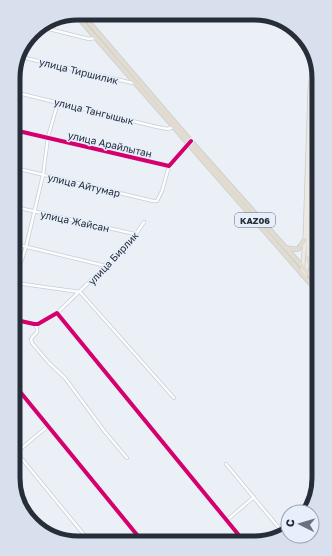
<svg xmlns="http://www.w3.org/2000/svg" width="332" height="556" viewBox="0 0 332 556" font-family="'Golos Text',sans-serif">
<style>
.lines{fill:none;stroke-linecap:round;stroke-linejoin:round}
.minor-casing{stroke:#c8ced6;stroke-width:4}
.major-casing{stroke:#c8ccd1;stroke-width:5}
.highway-casing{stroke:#c8ccd1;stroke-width:5.5}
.minor{stroke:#fcfdfe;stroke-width:2.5}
.major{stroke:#ece9e2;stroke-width:3.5}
.highway{stroke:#e1dccf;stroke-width:4}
.cycleway-casing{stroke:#e6effb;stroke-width:6}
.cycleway{stroke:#d6006c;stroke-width:4}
.labels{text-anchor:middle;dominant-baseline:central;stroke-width:3;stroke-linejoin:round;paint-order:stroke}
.shield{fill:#e6effb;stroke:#606874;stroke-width:1}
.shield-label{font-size:9px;font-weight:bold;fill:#272e3a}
.street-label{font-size:10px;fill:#272e3a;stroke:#e6effb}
.rim{fill:none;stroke:#272e3a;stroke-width:5}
</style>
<rect width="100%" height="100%" fill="#ebf0f6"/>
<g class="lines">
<defs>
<path id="minor" d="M216,14h8
M41,27l48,12 6,-1
M21,57l116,27
M14,92l143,35 11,2 5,-2
M14,130l155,36 20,-23
M15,168l138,33h4l5,-10 7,-25
M15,207l120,27
M15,244l91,22
M16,277l10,-30 17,-72 5,-38 10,-35
M16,283l64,9 94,106
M57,313l49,-47 30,-32 8,-12
M16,320l18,4h4l19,-11 185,226
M35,325l2,3v4l-6,7 1,4 17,20 16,15 40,54 22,26
M17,388l125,153
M17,452l31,-26
M17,453l73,89
M226,464l58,70
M227,520l27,-23"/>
<path id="major" d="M302,275l3,-35 5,-150 4,-37
M305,277l3,-19 4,-140 2,-46"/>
<path id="highway" d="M81,13l115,134 121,136
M75,14l242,277
M286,248l6,1h6l7,-9
M308,258l8,22"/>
</defs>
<use href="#minor" class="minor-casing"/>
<use href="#major" class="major-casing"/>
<use href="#highway" class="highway-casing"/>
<use href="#minor" class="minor"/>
<use href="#major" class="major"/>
<use href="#highway" class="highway"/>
<defs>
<path id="cycleway" d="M14,130l155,36 22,-25
M16,320l18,4h4l19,-11 185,226
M17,388l125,153"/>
</defs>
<use href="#cycleway" class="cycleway-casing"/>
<use href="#cycleway" class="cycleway"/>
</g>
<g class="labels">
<rect class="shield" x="235" y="213" width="40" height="14" rx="3"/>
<g class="shield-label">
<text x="255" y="220">KАZ06</text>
</g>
<g class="street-label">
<text transform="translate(79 71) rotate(14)">улица Тиршилик</text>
<text transform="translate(94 111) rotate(14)">улица Тангышык</text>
<text transform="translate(110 144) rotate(13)">улица Арайлытан</text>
<text transform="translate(84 185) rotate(13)">улица Айтумар</text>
<text transform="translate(75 221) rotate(12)">улица Жайсан</text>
<text transform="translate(113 258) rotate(-47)">улица Бирлик</text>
</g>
</g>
<path d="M0 0H332V556H0ZM78 20H254A58 58 0 0 1 312 78V478A58 58 0 0 1 254 536H78A58 58 0 0 1 20 478V78A58 58 0 0 1 78 20Z" fill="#d7e0ec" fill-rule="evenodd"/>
<path class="rim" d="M78 20H254A58 58 0 0 1 312 78V478A58 58 0 0 1 254 536H78A58 58 0 0 1 20 478V78A58 58 0 0 1 78 20Z"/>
<g transform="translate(300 524) rotate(275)"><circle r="19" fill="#e6effb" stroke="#9aa2ae"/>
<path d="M0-3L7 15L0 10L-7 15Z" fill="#6c727c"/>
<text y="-6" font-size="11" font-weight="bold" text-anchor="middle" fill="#272e3a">С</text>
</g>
</svg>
